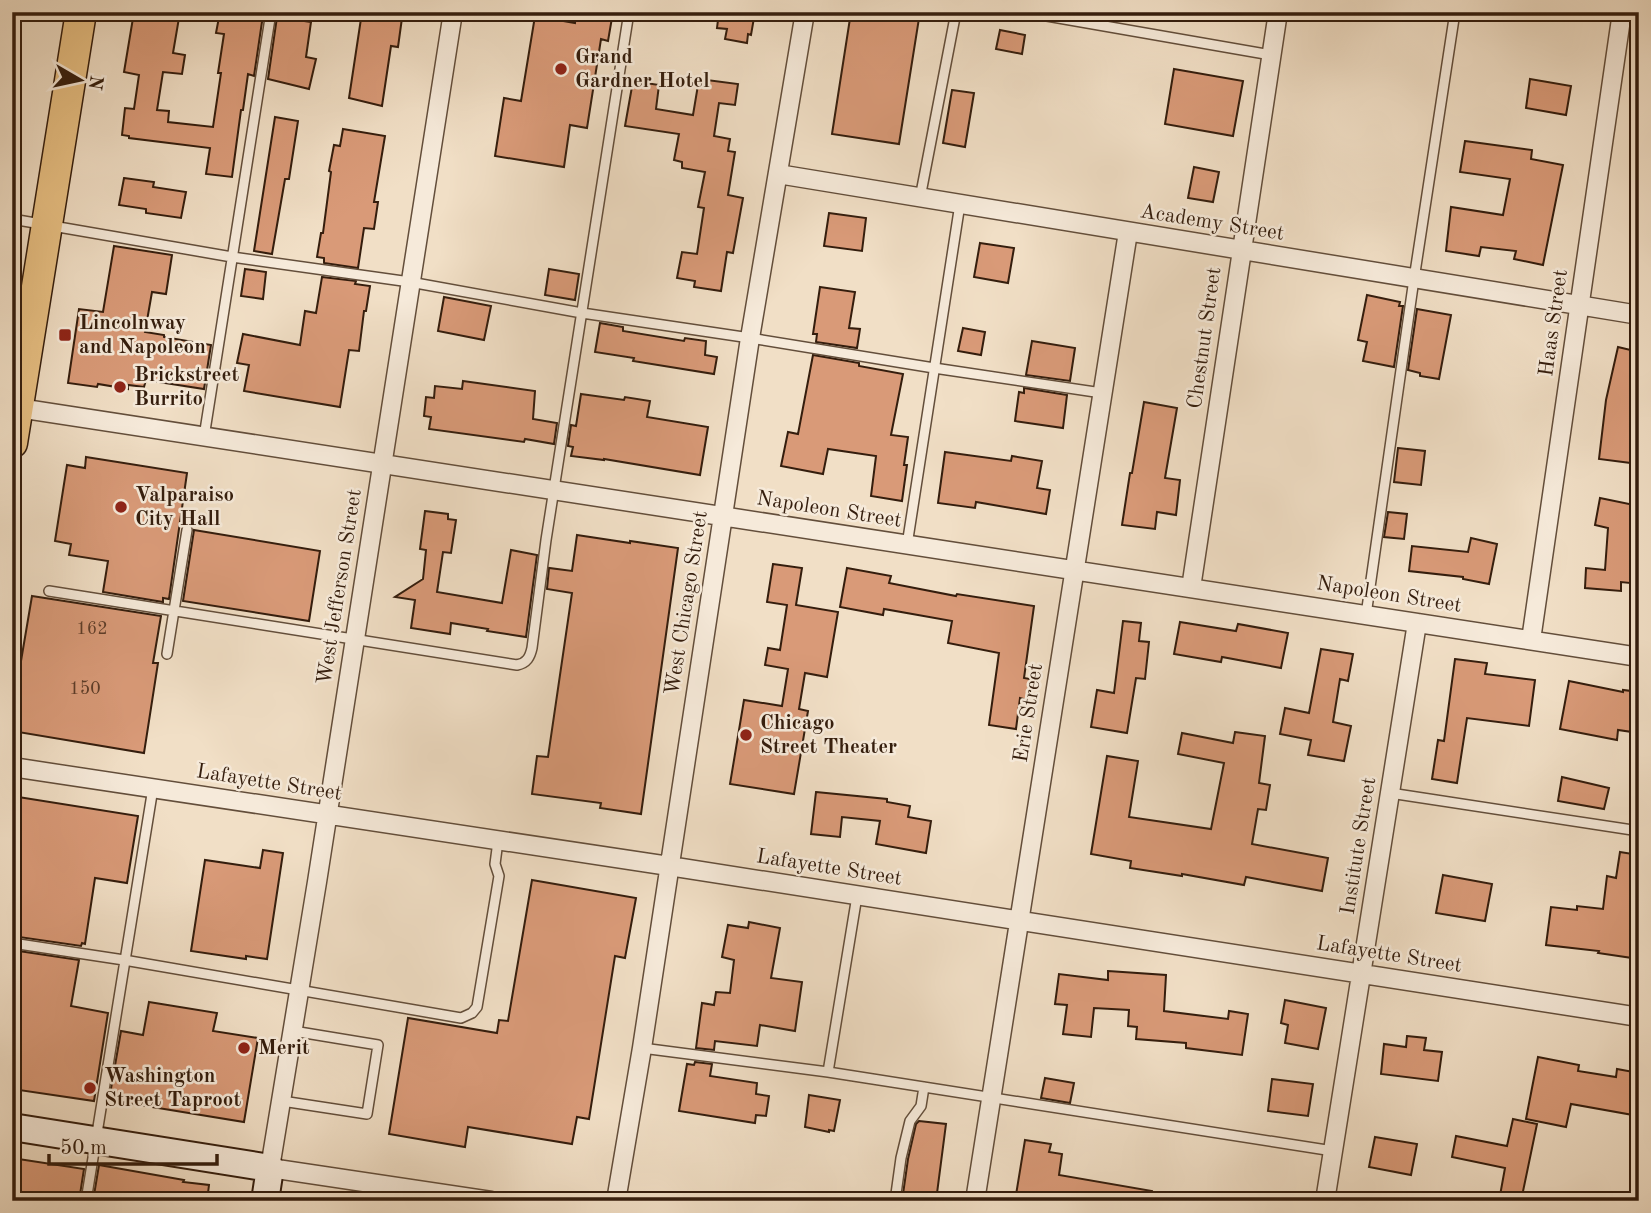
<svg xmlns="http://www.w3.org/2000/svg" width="1651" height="1213" viewBox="0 0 1651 1213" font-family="'Old Standard TT',serif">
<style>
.building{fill:#d99a78;stroke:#341d0d;stroke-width:2}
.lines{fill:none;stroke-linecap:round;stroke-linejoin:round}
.service-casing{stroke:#634e3b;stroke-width:12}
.minor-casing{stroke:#634e3b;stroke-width:21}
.secondary-casing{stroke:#341d0d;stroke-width:30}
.primary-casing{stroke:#341d0d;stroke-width:33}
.service{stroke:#f6eada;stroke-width:9}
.minor{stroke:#f6eada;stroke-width:18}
.secondary{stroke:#f6eada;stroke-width:26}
.primary{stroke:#e8c083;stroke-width:30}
.poi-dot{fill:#8f2418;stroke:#f6eada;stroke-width:2.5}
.labels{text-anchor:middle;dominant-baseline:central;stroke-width:5;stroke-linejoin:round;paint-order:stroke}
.number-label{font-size:18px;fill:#5d3c28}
.poi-label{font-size:21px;font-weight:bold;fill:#341d0d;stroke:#f6eada;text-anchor:start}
.street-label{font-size:21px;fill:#341d0d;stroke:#f6eada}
</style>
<rect width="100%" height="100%" fill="#f1dfc6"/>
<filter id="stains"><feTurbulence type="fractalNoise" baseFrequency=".00286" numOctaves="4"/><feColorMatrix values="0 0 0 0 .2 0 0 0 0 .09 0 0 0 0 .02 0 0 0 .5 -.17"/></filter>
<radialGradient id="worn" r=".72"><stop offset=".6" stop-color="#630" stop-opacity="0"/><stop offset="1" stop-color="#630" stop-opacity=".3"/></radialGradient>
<path class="building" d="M134,12h46l-7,41 12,2 -3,19 -19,-2 -6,38 12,1 -1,11 45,5 8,-54h-3l6,-39 -8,-1 4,-21h36l-1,2 8,1 -9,61 -6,-2 -5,36h-2l-9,67 -26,-3 4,-26 -81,-10v-2l-7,-1 3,-27 9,1 5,-34 -15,-3z
M362,12l40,6 -4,29 -7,-1 -9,60 -33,-8z
M576,12h37l-5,29 -7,-2 -14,89 -17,-3 -6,42 -69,-11 9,-58 17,3 14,-85 40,7z
M719,12h36l-4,23 -3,-1 -1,9 -22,-4 2,-10 -10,-1z
M851,12h69l-21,132 -67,-10z
M277,17l34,5 -5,35 10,2 -7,30 -41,-10z
M1000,30l25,5 -3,19 -26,-5z
M1174,69l69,12 -10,55 -68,-12z
M699,79l39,5 -3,21 -16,-2 -5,33 16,3 -2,12 7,1 -7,43 15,3 -10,55 -6,-1 -6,39 -27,-4 1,-6 -18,-3 5,-26 15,2 7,-46 -6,-1 7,-35 -23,-4v-6l-8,-2 5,-26 -54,-8 8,-45 26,4 -3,24 37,6z
M1530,79l41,7 -5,29 -40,-7z
M952,90l22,3 -9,54 -22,-4z
M275,117l23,4 -9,58h-4l-13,75 -18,-3z
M343,129l42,7 -11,66h4l-4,27 -10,-1 -6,40 -34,-5v-5l-7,-1 4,-24h2l8,-61 -2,-1 5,-26 6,1z
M1465,141l67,9 -1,9 32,6 -20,100 -29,-6 2,-8 -35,-4 -2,9 -33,-5 5,-44 52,8 7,-36 -50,-7z
M1194,167l25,5 -6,30 -25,-4z
M124,178l30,4 -1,5 33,5 -5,26 -35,-5v-4l-27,-4z
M829,213l37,5 -4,33 -38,-5z
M980,243l34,5 -6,35 -34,-6z
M114,246l58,9 -6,39 -14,-2 -7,40 19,3v2l47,8 -7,44 -58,-9 -2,7 -16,-2v4l-30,-5 -1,3 -29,-4 11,-74 24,3z
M245,269l21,3 -3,27 -22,-3z
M549,269l30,5 -4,26 -30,-5z
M322,277l34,4 -1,3 15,2 -4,25h-2l-5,40 -10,-1 -9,57 -96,-16 5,-26 -12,-2 6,-29 57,11 5,-34 11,2z
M820,287l35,5 -6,36 11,1 -3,19 -41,-6 1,-8h-4z
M1367,295l33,7 -1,4h4l-9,61 -31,-6 4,-19 -9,-2z
M444,297l47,9 -7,34 -46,-9z
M1417,309l34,6 -12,64 -19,-3v-3l-12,-3z
M600,323l23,4v4l61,10 1,-3 21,3 -1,14 12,2 -3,17 -81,-13 1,-3 -39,-6z
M963,328l22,4 -4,23 -23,-4z
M1032,341l43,7 -5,33 -44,-6z
M1618,347l21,5v112l-40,-5 7,-59z
M813,355l46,8v3l44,8 -12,61 17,2 -4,28h3l-5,36 -31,-5 5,-40 -48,-7 -5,25 -42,-8 7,-34 10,2z
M463,381l72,10 -2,28 24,4 -3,21 -29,-5 -1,3 -95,-13 2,-12 -7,-1 2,-19 8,1 1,-12 27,3z
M1024,388l43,7 -4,33 -48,-7 4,-29 5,1z
M581,394l43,6 1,-3 25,4 -3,16 61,10 -8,48 -96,-16v1l-33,-4 2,-9 -5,-1 3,-21 5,1z
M1144,402l33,6 -12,70 15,2 -4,35 -19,-3 -2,17 -33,-4 8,-52h2z
M1398,448l27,3 -4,34 -27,-3z
M945,452l66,9 1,-5 30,5 -5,27 13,2 -4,24 -70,-12 -1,6 -37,-5z
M86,457l101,16 -18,126 -6,-1v4l-60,-10 5,-31 -39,-6 2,-11 -16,-3 12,-76 18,3z
M1600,498l39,8v37l-5,-1 -4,41 -9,-1v9l-36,-3 1,-20 19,2 3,-42 -13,-3z
M425,511l23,3v5l8,1 -5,33 -8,-1 -6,40 65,11 9,-53 26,5 -11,82 -39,-6 1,-2 -37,-6 -1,11 -39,-6 4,-28 -20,-3 28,-18 3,-29 -6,-1z
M1388,512l19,2 -3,25 -20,-2z
M194,530l126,21 -11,70 -126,-20z
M577,535l53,8v-2l48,7 -37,266 -41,-6 1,-5 -69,-9 5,-38 11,1 24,-164 -25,-4 2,-21 23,3z
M1471,538l26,6 -8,40 -26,-5v-2l-54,-6 3,-25 56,6z
M773,564l29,4 -6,37 42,7 -11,65 -22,-4 -6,36 9,2 -14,83 -64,-10 14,-84 38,6 6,-37 -23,-4 3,-17 12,2 7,-45 -20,-3z
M847,568l44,8 -2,7 67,13 1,-2 77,12 -10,72 6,1 -3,21 -7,-2 -4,31 -27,-4 10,-72 -51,-10 4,-22 -68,-12 -1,6 -43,-8z
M32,596l129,20 -8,47h5l-14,90 -132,-22v-17z
M1123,621l18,2 -2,18 10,1 -4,37 -9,-1 -9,55 -36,-6 6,-37 17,3z
M1180,622l56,9 2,-7 50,9 -7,35 -59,-11 -1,5 -47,-8z
M1321,649l32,5 -5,27 -8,-2 -7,43 18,4 -7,35 -36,-6 3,-15 -31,-6 5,-26 24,5z
M1455,659l32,4 -2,11 50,6 -6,46 -62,-8 -10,65 -25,-4 6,-39 6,1z
M1569,681l54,11v-2l16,2v41l-21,-3 -1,10 -57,-11z
M1235,732l30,4 -6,47 11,2 -4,25 -8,-1 -6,35 76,14 -6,33 -76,-14 -2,8 -62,-11v2l-52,-8 1,-7 -40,-7 16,-98 31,5 -9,56 82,12 13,-66 -46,-9 4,-21 51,10z
M1562,777l47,11 -5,21 -46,-8z
M816,792l71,7v3l23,4 -2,11 23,4 -5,32 -50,-9 4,-23 -38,-4 -2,20 -29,-3z
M12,796l126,20 -11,67 -32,-5 -10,66 -3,-1 -1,3 -69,-10z
M263,850l20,3 -16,106 -21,-3v3l-55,-8 14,-91 55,8z
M1620,852l19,3v104l-41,-6 1,-2 -53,-6 5,-38 26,3v-4l26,3 4,-33 9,2z
M1443,875l49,9 -7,37 -49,-8z
M532,880l104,18 -11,60 -10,-2 -26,163 -12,-2 -5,27 -104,-17 -3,20 -76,-13 19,-116 89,15 2,-13 9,1z
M749,922l31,6 -9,50 31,4 -7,49 -35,-6 -3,21 -42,-5 -1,9 -18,-2 6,-45 12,2 2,-13 14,1 4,-33 -12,-3 6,-32 20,3z
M12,950l67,10 -8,46 37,7 -14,88 -82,-12z
M1108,971l58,4 -2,36 64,8 1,-8 19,3 -6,41 -56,-7v-5l-50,-4 1,-12 -9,-1 1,-16 -35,-2 -3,29 -28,-3 4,-29 -12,-1 4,-30 49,6z
M1285,1000l41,8 -8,41 -33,-6 3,-18 -7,-2z
M149,1002l68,11 -4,18 45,7 -14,84 -135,-22 12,-69 22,4z
M1407,1036l19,2 -2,12 18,2 -4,29 -57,-7 3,-30 22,3z
M1538,1057l41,8 -1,6 38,6 1,-8 22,4v9l-6,33 -62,-11 -5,23 -40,-8z
M695,1062l17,2 -2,12 47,7 -1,11 13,2 -3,20 -10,-1 -1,8 -76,-12 8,-47 7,1z
M1045,1078l29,5 -4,20 -29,-5z
M1272,1079l41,5 -5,32 -40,-5z
M809,1095l31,5 -6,31 -5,-1v2l-24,-5z
M1513,1119l24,5 -16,77h-22l6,-33 -53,-11 4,-21 51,10z
M919,1121l27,3 -10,77h-34l6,-42 8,-35z
M1375,1137l42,7 -6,31 -42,-8z
M1025,1140l26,4 -2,8 13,2 -3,21 93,16 -1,10h-136z
M12,1158l72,11 -5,32h-67z
M99,1165l85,15 -1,2 26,3 -2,16h-114z"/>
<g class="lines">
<defs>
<path id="service" d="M1024,12l247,43
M920,198l36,-186
M12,219l220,38 178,25 172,31 168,25 184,30 168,25
M204,437l67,-425
M907,545l53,-341
M49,591l468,74c10,-2 13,-8 15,-17l14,-108 83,-528
M1366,615l48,-336 41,-267
M167,654l20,-124
M1390,793l249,38
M12,943l112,17 337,58 11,-5 5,-6 22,-131 -4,-12 3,-23
M642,1048l186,24 505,79
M828,1072l29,-176
M282,1101l85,13 11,-69 -85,-14
M86,1201l67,-413
M895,1201l6,-43 9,-37 11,-15 3,-19"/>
<path id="minor" d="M453,12l-136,870 -47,286 221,33
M778,174l861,141
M12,407l1627,250
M1191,588l87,-576
M1531,640l91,-628
M12,767l657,99 970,151
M616,1201l26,-153 108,-710 55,-326
M975,1201l153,-969
M1325,1201l92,-578"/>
<path id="secondary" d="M12,1127l258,41 -5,33"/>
<path id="primary" d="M12,443l69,-431"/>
</defs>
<use href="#service" class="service-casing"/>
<use href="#minor" class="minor-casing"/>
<use href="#secondary" class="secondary-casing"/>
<use href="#primary" class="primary-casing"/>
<use href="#service" class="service"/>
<use href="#minor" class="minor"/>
<use href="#secondary" class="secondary"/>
<use href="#primary" class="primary"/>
</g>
<g class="poi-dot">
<circle cx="561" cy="69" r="7"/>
<rect x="58" y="328" width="14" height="14" rx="3.5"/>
<circle cx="120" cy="387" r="7"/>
<circle cx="121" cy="507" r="7"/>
<circle cx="746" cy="735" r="7"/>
<circle cx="244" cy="1048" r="7"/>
<circle cx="90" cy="1088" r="7"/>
</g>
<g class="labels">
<g class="number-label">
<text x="92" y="629">162</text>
<text x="85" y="689">150</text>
</g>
<g class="poi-label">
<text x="575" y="57">Grand<tspan x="575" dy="24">Gardner Hotel</tspan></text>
<text x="79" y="323">Lincolnway<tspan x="79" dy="24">and Napoleon</tspan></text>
<text x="134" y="375">Brickstreet<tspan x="134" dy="24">Burrito</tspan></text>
<text x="135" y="495">Valparaiso<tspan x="135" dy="24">City Hall</tspan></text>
<text x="760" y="723">Chicago<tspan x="760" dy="24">Street Theater</tspan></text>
<text x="258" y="1048">Merit</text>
<text x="104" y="1076">Washington<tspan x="104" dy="24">Street Taproot</tspan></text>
</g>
<g class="street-label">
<text transform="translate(1212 223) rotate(9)">Academy Street</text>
<text transform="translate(1554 323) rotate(-82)">Haas Street</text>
<text transform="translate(1205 338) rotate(-82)">Chestnut Street</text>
<text transform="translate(829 510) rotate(9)">Napoleon Street</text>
<text transform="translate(340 587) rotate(-81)">West Jefferson Street</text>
<text transform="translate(1389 595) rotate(9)">Napoleon Street</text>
<text transform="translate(687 603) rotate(-81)">West Chicago Street</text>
<text transform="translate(1029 713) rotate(-81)">Erie Street</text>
<text transform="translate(269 783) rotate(9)">Lafayette Street</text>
<text transform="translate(1359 846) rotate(-81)">Institute Street</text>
<text transform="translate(829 868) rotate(9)">Lafayette Street</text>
<text transform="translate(1389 955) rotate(9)">Lafayette Street</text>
</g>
</g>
<rect width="1651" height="1213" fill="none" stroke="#f1dfc6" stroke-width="42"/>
<rect x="14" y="14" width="1623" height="1185" fill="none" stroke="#341d0d" stroke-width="3.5"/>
<rect x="21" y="21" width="1609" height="1171" fill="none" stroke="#341d0d" stroke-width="2"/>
<g transform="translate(80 80) rotate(99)" stroke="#f6eada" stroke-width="5" paint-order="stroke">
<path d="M0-5L12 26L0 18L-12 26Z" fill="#341d0d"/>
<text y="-10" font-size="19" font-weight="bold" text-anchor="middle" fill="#341d0d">N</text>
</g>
<path d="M49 1154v10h168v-10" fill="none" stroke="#341d0d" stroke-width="3.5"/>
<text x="60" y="1154" font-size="21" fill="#341d0d" stroke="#f6eada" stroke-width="5" paint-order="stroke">50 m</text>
<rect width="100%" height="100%" filter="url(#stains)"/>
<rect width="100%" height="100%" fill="url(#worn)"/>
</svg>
